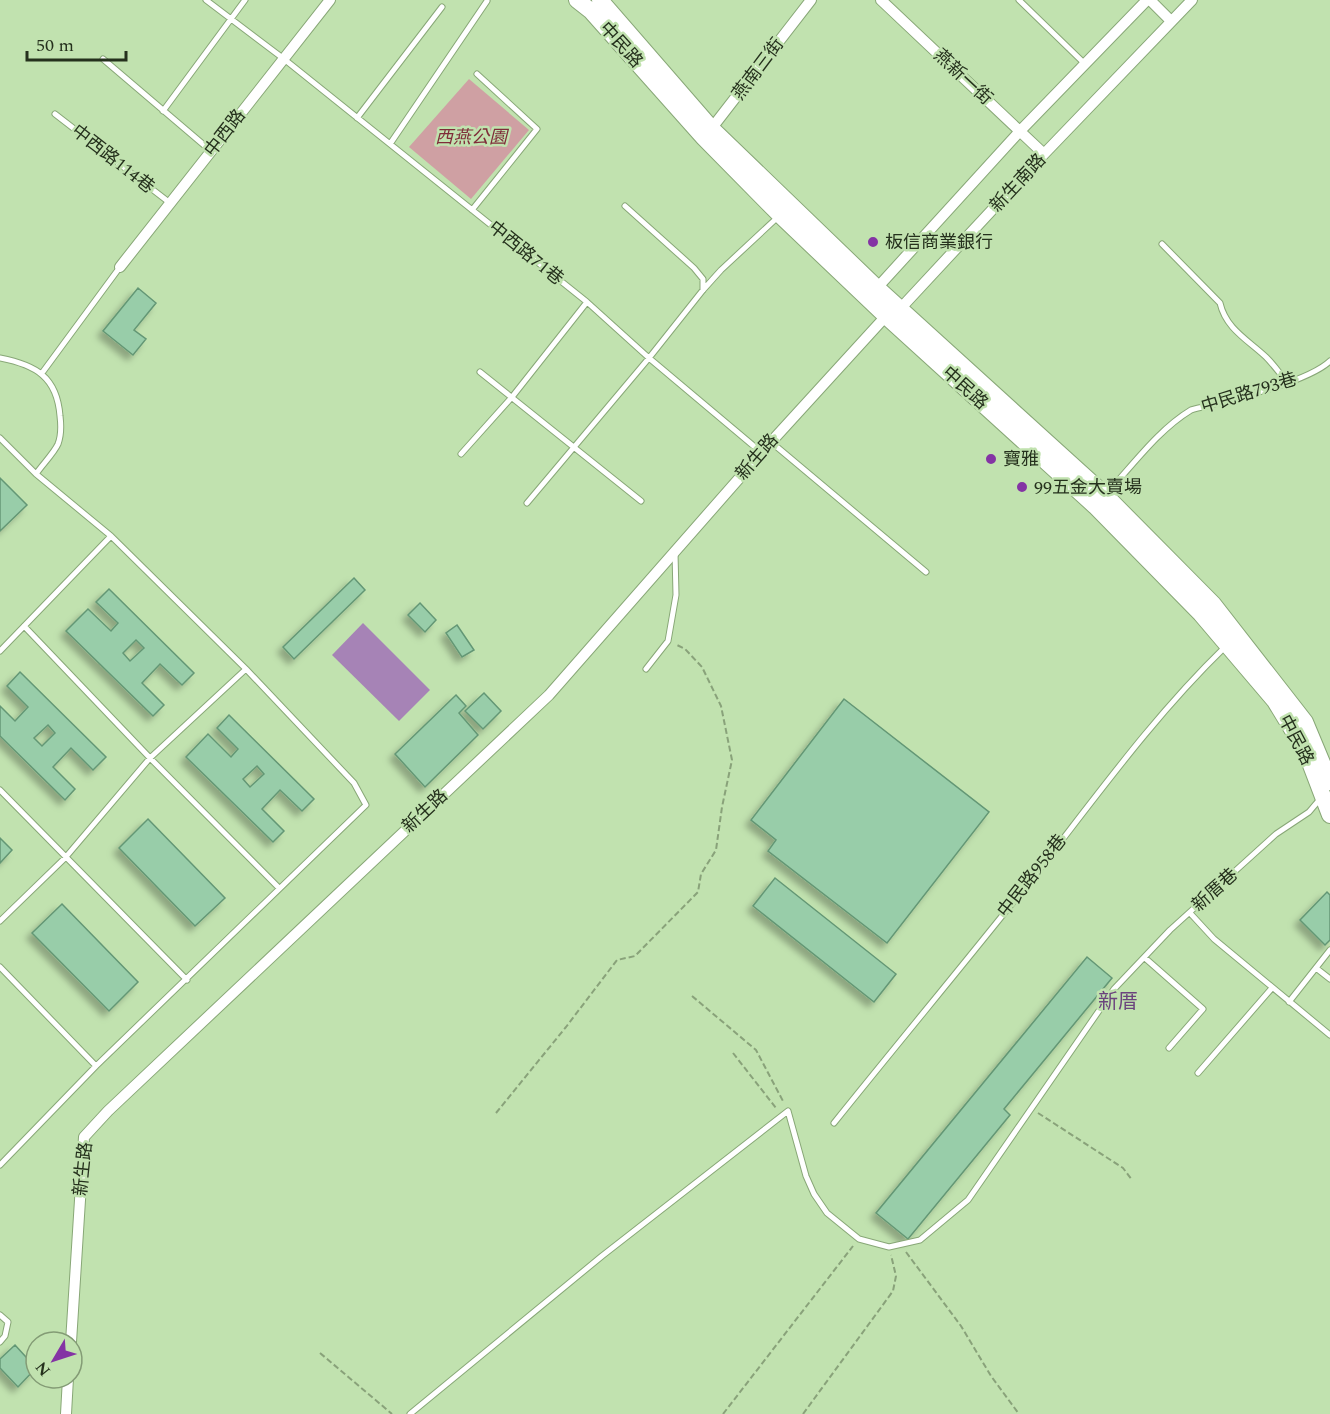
<svg xmlns="http://www.w3.org/2000/svg" width="1330" height="1414" viewBox="0 0 1330 1414" font-family="Spectral,'Noto Sans TC',serif">
<style>
.green{fill:#cfa0a3}
.water{fill:#a683b6}
.building{fill:#98cda9;stroke:#649775;stroke-width:1.5;fill-rule:evenodd;filter:url(#shadow)}
.lines{fill:none;stroke-linecap:round;stroke-linejoin:round}
.service-casing{stroke:#88a777;stroke-width:7}
.minor-casing{stroke:#88a777;stroke-width:12}
.secondary-casing{stroke:#88a777;stroke-width:18}
.path{stroke:#89a27a;stroke-width:2;stroke-dasharray:6 3;stroke-linecap:butt}
.service{stroke:#fff;stroke-width:5}
.minor{stroke:#fff;stroke-width:10}
.secondary{stroke:#fff;stroke-width:16}
.poi-dot{fill:#8434a4;stroke:#c1e2af;stroke-width:2}
.labels{text-anchor:middle;dominant-baseline:central;stroke-width:5;stroke-linejoin:round;paint-order:stroke}
.street-label{font-size:18px;fill:#25311d;stroke:#c1e2af}
.park-label{font-size:18px;font-style:italic;fill:#7f2c39;stroke:#c1e2af}
.poi-label{font-size:18px;fill:#25311d;stroke:#c1e2af;text-anchor:start}
.neighbourhood-label{font-size:20px;fill:#6b447d;stroke:#c1e2af}
</style>
<defs>
<filter id="shadow"><feDropShadow dx="-5.5" dy="5.5" stdDeviation="3" flood-color="#0004"/></filter>
</defs>
<rect width="100%" height="100%" fill="#c1e2af"/>
<path class="green" d="M469,79l60,51 -58,69 -62,-52z"/>
<path class="water" d="M363,623l67,67 -31,31 -67,-66z"/>
<path class="building" d="M138,288l18,15 -22,27 12,9 -13,16 -30,-24z
M0,478l27,27 -27,26z
M354,578l11,12 -71,69 -11,-12z
M109,589l85,84 -12,12 -22,-21 -18,19 22,22 -11,11 -87,-85 22,-22 23,22 7,-8 -22,-21zM136,640l8,8 -14,13 -7,-8z
M420,603l16,17 -11,12 -17,-17z
M457,625l17,25 -12,7 -16,-24z
M20,672l86,85 -13,13 -22,-22 -18,19 22,22 -10,11 -65,-64v-30l15,15 13,-14 -21,-21zM48,725l7,8 -13,13 -8,-8z
M484,693l17,18 -18,18 -18,-18z
M456,695l10,11 -7,7 19,22 -53,52 -30,-33z
M844,699l145,113 -102,131 -119,-92 8,-11 -25,-20z
M229,715l85,84 -12,12 -22,-21 -18,19 22,22 -11,11 -87,-85 22,-23 23,23 7,-8 -21,-21zM257,766l7,8 -14,13 -7,-8z
M148,819l77,79 -30,28 -76,-78z
M0,838l12,12 -12,13z
M775,878l121,96 -22,28 -121,-96z
M1327,892l3,3v45l-5,5 -25,-25z
M62,904l76,78 -29,29 -77,-78z
M1087,957l25,21 -108,131 6,6 -102,124 -32,-26z
M15,1345l21,23 -18,19 -18,-19v-9z"/>
<g class="lines">
<defs>
<path id="service" d="M206,0l78,59 303,243 62,56 113,95
M1019,0l66,64
M103,59l108,92
M163,111l82,-111
M55,114l115,89
M357,118l85,-111
M390,144l97,-143
M625,206l69,62 9,11v11
M472,210l65,-81 -60,-55
M1162,244l58,59c6,26 28,37 46,54 8,8 14,17 22,26
M0,358c36,7 57,19 60,58 1,8 1,20 -2,28 -4,9 -16,21 -22,30
M480,372l161,129
M42,373l78,-106
M0,438l36,36 75,62 135,133 108,114 12,22 -270,261 -96,-99
M771,442l155,130
M461,454l51,-57 75,-95
M1106,494c27,-29 52,-64 85,-84 34,-9 116,-27 139,-49
M527,503l122,-145 54,-68 18,-20 58,-54
M24,626l126,132 129,130
M0,651l111,-115
M646,669l22,-28 8,-46 -1,-42
M0,790l187,190
M1190,913l24,26 116,96
M0,921l65,-63 85,-100 96,-89
M1145,958l58,51 -34,39
M1316,968l14,11
M1289,1002l41,-52
M1198,1073l74,-85
M834,1123c69,-86 140,-171 208,-257 59,-76 114,-152 183,-219
M0,1165l96,-99
M0,1315l8,7 -3,14 -5,6
M410,1414l192,-158 186,-145 18,65 8,18 13,19 32,26 30,8 31,-7 48,-40 146,-211 56,-59 106,-96 33,-22 11,-13"/>
<path id="minor" d="M881,0l163,154
M1150,0l21,21
M708,133l103,-133
M120,267l210,-267
M879,293l-2,-5 143,-157 127,-131
M71,1342l13,-205 24,-26 441,-416 222,-253 115,-126 14,-7 144,-155 148,-154
M66,1414l2,-36"/>
<path id="secondary" d="M577,0l14,11 113,127 76,77 106,101 209,190 106,108 74,87 31,51 24,63
M600,0l112,129 165,159 228,207 108,109 92,118 25,60"/>
</defs>
<use href="#service" class="service-casing"/>
<use href="#minor" class="minor-casing"/>
<use href="#secondary" class="secondary-casing"/>
<path class="path" d="M692,996l64,54 28,53
M733,1053l43,55
M496,1113l70,-86 51,-67 18,-4 63,-64 3,-18 15,-24 6,-43 10,-47 -11,-54 -19,-39 -17,-18 -10,-5
M1038,1113l85,55 9,12
M906,1252l55,74 30,50 28,38
M320,1353l72,61
M723,1414l130,-168
M803,1414l90,-123 3,-15 -5,-21"/>
<use href="#service" class="service"/>
<use href="#minor" class="minor"/>
<use href="#secondary" class="secondary"/>
</g>
<g class="poi-dot">
<circle cx="873" cy="242" r="6"/>
<circle cx="991" cy="459" r="6"/>
<circle cx="1022" cy="487" r="6"/>
</g>
<g class="labels">
<g class="street-label">
<text transform="translate(621 45) rotate(48)">中民路</text>
<text transform="translate(758 69) rotate(-53)">燕南三街</text>
<text transform="translate(963 77) rotate(43)">燕新一街</text>
<text transform="translate(225 133) rotate(-52)">中西路</text>
<text transform="translate(113 159) rotate(38)">中西路114巷</text>
<text transform="translate(1018 183) rotate(-47)">新生南路</text>
<text transform="translate(526 253) rotate(39)">中西路71巷</text>
<text transform="translate(965 388) rotate(42)">中民路</text>
<text transform="translate(1249 393) rotate(-17)">中民路793巷</text>
<text transform="translate(757 457) rotate(-49)">新生路</text>
<text transform="translate(1296 740) rotate(62)">中民路</text>
<text transform="translate(425 811) rotate(-43)">新生路</text>
<text transform="translate(1032 876) rotate(-52)">中民路958巷</text>
<text transform="translate(1215 890) rotate(-42)">新厝巷</text>
<text transform="translate(83 1169) rotate(-84)">新生路</text>
</g>
<g class="park-label">
<text x="471" y="137">西燕公園</text>
</g>
<g class="poi-label">
<text x="885" y="242">板信商業銀行</text>
<text x="1003" y="459">寶雅</text>
<text x="1034" y="487">99五金大賣場</text>
</g>
<g class="neighbourhood-label">
<text x="1118" y="1002">新厝</text>
</g>
</g>
<g transform="translate(54 1360) rotate(231)"><circle r="28" fill="#c1e2af" stroke="#839b75" stroke-width="1.5"/>
<path d="M0-4.5L10 22L0 15L-10 22Z" fill="#8434a4"/>
<text y="-9" font-size="16" font-weight="bold" text-anchor="middle" fill="#25311d">N</text>
</g>
<path d="M27 51v9h99v-9" fill="none" stroke="#25311d" stroke-width="3"/>
<text x="36" y="51" font-size="18" fill="#25311d" stroke="#c1e2af" stroke-width="4.5" paint-order="stroke">50 m</text>
</svg>
